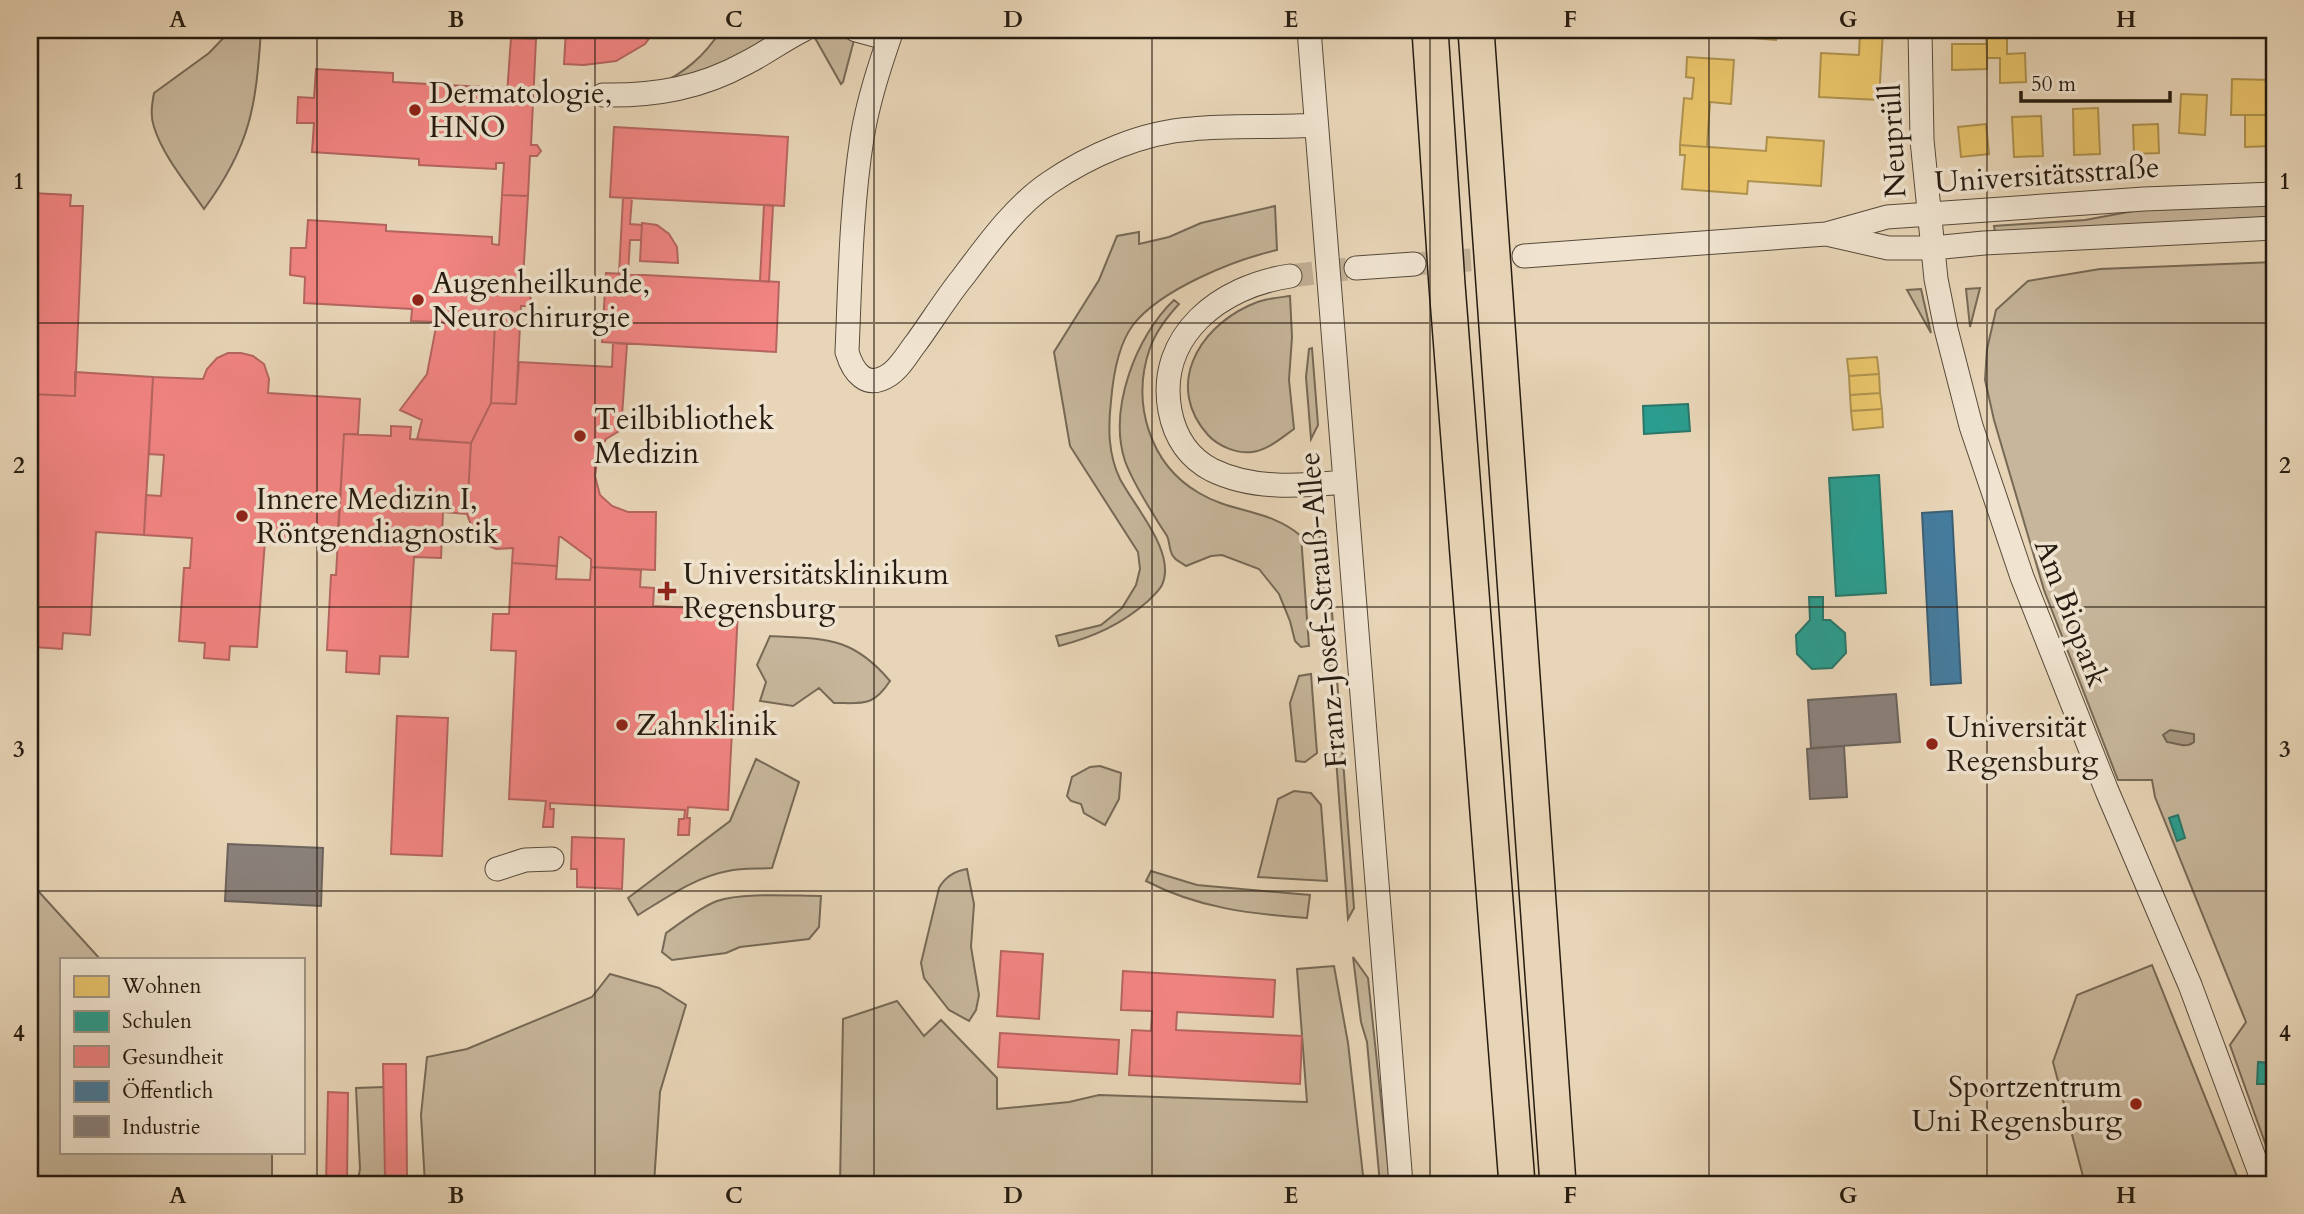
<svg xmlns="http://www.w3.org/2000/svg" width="2304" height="1214" viewBox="0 0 2304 1214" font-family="Cardo,serif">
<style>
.green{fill:#c7b69b;stroke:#766956;stroke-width:2}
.water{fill:#a6967f;stroke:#736553;stroke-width:2}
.homes{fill:#e9c46a;stroke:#ae924f;stroke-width:2}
.schools{fill:#2a9d8f;stroke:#297669;stroke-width:2}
.health{fill:#f28482;stroke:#b56560;stroke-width:2}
.public{fill:#457b9d;stroke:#3c5e73;stroke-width:2}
.industry{fill:#8a817c;stroke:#6c635c;stroke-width:2}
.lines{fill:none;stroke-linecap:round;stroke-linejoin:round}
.minor-tunnel{stroke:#c1b096;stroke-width:23;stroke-dasharray:23 11;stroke-linecap:butt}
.minor-casing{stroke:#564a3a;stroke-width:25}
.highway-casing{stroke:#261c11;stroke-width:38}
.minor{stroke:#f0e4d0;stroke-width:23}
.highway{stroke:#e8d5b7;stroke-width:35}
.grid{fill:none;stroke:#261c11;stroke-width:2;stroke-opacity:0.55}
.poi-dot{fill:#8f2418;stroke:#f0e4d0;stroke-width:2.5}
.labels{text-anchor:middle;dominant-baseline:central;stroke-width:7;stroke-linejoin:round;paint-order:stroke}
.poi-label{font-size:30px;fill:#261c11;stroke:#f0e4d0;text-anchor:start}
.street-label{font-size:30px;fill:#261c11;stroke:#f0e4d0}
.neatline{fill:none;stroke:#261c11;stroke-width:2.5}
.grid-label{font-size:23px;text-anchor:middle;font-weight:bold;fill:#261c11}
</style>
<rect width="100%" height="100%" fill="#e8d5b7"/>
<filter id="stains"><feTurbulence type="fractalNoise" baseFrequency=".00286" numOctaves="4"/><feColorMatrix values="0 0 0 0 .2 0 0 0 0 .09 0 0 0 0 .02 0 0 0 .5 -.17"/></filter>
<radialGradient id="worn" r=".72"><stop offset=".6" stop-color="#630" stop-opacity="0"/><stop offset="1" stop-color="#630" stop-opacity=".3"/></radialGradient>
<path class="green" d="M231,30h30c-5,76 -10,115 -57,179 -17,-25 -41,-53 -50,-82 -4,-11 -2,-23 0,-34l55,-40z
M721,30h74l-48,31 -90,25c28,-14 47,-29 64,-56z
M837,35l17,5 -11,42 -2,2 -26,-46z
M2274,203v14l-279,15 -1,-6 91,-6 54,-10z
M1275,206l2,44c-43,10 -116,39 -144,75 -15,20 -20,52 -22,76 -3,27 -3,53 9,78 14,27 57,74 42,106 -3,6 -10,12 -14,16 -27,24 -55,36 -89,45l-3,-10 45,-11 21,-17 14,-23 4,-16 -2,-17 -68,-106 -16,-94 45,-72 18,-44 22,-4v12l30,-7 32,-14z
M2274,262v906l-44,-123 16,-23 -91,-225 -3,-17h-34l-74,-190 -50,-170 -9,-40 2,-31 9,-39 32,-29 72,-12z
M1980,288l-10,39 -4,-38z
M1921,289l10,44 -24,-43z
M1290,296l2,41 -3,43 5,49c-13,9 -26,21 -42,23 -15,2 -34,-6 -44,-17 -43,-48 -11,-105 40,-129 13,-7 28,-8 42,-10z
M1174,300l5,4c-12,13 -23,27 -29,44 -19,54 -1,116 49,145 33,20 71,16 102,43l8,110 -8,1 -6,-6 -5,-20 -11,-27 -20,-25 -37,-14 -11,1 -25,10c-4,-3 -11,-6 -13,-10 -4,-5 -3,-14 -6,-20 -3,-5 -6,-9 -9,-14 -12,-20 -25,-39 -33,-61 -17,-52 11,-125 49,-161z
M1312,348l6,77 -7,14 -5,-62 3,-28z
M1318,517l9,27 27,364 -6,11z
M770,636c55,3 82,0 120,45 -17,26 -27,22 -56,22l-15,-15 -26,18 -33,-5 6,-19 -9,-17z
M1311,674l6,79 -12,9 -9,-1 -6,-58 9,-27z
M756,759l43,23 -27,86c-14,1 -30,0 -44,3 -33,6 -62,27 -90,44l-10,-17 102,-77z
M1100,766l21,7 -2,26 -14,26 -21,-12 -3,-9 -10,-3 -4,-5 5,-19 18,-10z
M1294,791l17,2 10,12 6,76 -69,-4 20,-78z
M967,869l7,35 -3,43 8,48 -3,15 -7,11 -20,-11 -25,-32 -3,-15 18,-75c6,-11 16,-17 28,-19z
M1151,871l46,14 113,10 -3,23c-57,-4 -109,-10 -161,-37z
M30,882l71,78h-40v193h211v31h-242z
M821,896l-2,31 -10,12 -69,8 -14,6 -54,7 -10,-8 4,-19c16,-11 33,-25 51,-32 25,-9 76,-5 104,-5z
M1353,957l15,21 22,206h-10l-13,-142 -6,-20z
M2152,965l88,219h-155l-32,-122 24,-67z
M1334,966l14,77 16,141h-524l3,-165 54,-18 27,35 17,-16 56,58v31l72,-7 30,-7 208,7 -10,-133z
M610,974l49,14 27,17 -26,87 -6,92h-229l-4,-69 6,-58 40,-8 125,-52z
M384,1087l4,97h-31l3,-15 -4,-81z"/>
<path class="water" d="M2170,730l24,4v8c-8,7 -18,1 -27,0l-4,-7z"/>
<path class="homes" d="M1752,30h25l-1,10 -24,-2z
M1860,30h23l-4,70 -60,-3 2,-44 38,2z
M1986,32h21v22l18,-1 1,29 -26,1v-25h-13z
M1952,44h35v25l-35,1z
M1687,57l47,3 -3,44 -21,-2 -3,45 -27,-2 4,-47 8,1 2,-21 -8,-1z
M2232,79l39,1 1,35h-41z
M2181,94l26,1 -2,40 -26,-2z
M2098,108l2,46 -26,1 -1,-46z
M2245,115h27v31l-27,1z
M2041,116l2,40 -29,1 -2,-40z
M1986,124l3,30 -28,3 -3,-30z
M2158,124l1,29 -25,1 -1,-29z
M1767,137l57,4 -3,45 -73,-5 -1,13 -65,-5 3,-34h-5v-10l86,6z
M1877,357l2,17 -30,2 -2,-17z
M1879,374l1,19 -30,2 -1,-19z
M1880,393l2,16 -31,2 -1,-16z
M1882,409l1,18 -30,3 -2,-19z"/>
<path class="schools" d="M1688,404l2,27 -46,3 -1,-28z
M1879,475l7,118 -50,3 -7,-118z
M1809,597h14v23h7l15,13 1,20 -14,15 -20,1 -15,-15 -1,-19 14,-15z
M2178,815l7,23 -8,3 -8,-23z
M2258,1062l16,1v58h-2l2,-37h-17z"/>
<path class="health" d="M512,30h25l-1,9 -25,-1z
M566,30h89l-10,14 -29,17 -32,4 -20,-1z
M511,38l25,1 -5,106h6l4,6 -4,5h-7l-2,40 -26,-1 2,-32h-8v6l-77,-4v-6l-107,-7 2,-29h-17l1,-26 16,1 2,-29 77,4v9l108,6v6h6z
M614,127l174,10 -4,69 -174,-9z
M30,193l41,2 -1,11h13l-8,190 -45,-2z
M502,195l26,1 -6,99h7l3,6 -4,5h-7l-5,98 -25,-1 4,-79 -84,-3 1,-12 -108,-6 1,-26 -15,-2 1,-27h15l2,-28 78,5v6l106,6v7l7,1z
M623,198h9l-2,26 12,1 -1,15h-11l-2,34h-9z
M764,205l9,1 -4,76 -9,-1z
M642,223l15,2 12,9 8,13 1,16 -38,-2z
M606,273l173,9 -3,70 -174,-10z
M437,322l58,2 -4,79 -20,40 -54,-4 5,-19 -22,-10 27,-36z
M613,343l14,1 -6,86 -15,9 -8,16 -3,21 5,19 12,11 16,6h28l-1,58 -64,-3v-8l-30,-22h-2l-2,29 -45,-3 1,-15 -17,1 -12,-5 -10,-11 -7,-19 4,-71 20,-40 25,1 3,-42 93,5z
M228,353h13l12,3 11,8 5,15 -1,14 92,6 -2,35h-14l-7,112 -72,-5 -8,106 -27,-1 -1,14 -25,-2 1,-15 -26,-2 5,-73h6l2,-30 -48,-3 2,-40 15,1 3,-41 -15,-1 4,-77 50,2 4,-10 10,-11z
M75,372l78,5 -9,158 -48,-3 -6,103 -27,-2 -1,16 -27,-2 1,-15h-6v-238l45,2z
M391,426l20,1 -1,12 61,4 -4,71 -24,-2 -2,46 -27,-1 -6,100 -28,-1 -1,18 -33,-2 1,-21 -20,-1 4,-75h5l8,-141 47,2z
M512,563l45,3 -1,13 34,1 1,-13 50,3 -1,17 14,1 -1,18 85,4 -10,200 -40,-3 -1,11h3l-1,17h-11l1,-16h5l1,-9 -135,-7v6h4l-1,18h-10l3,-26 -37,-2 7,-148 -25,-1 2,-36h16z
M397,716l51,2 -6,138 -51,-2z
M572,837l52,2 -2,50 -45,-2v-18h-6z
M1001,951l42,3 -4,65 -42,-3z
M1123,971l152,9 -2,37 -96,-5 -1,18 126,6 -2,48 -171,-9 3,-45 19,1 1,-20 -31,-1z
M1000,1033l119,7 -2,34 -119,-7z
M383,1064h23l1,114h-22z
M328,1092l20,1 -1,91h-21z"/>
<path class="public" d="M1952,511l9,172 -30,2 -9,-172z"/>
<path class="industry" d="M1896,694l4,48 -89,6 -3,-48z
M1844,746l3,51 -37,2 -3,-50z
M228,844l95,4 -2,58 -96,-5z"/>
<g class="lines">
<path class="minor-tunnel" d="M1414,264l110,-8
M1290,276l66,-8"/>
<defs>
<path id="minor" d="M856,30l33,9
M892,30c-12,35 -24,71 -30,108 -11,70 -12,144 -15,214 6,20 19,38 42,23 11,-7 19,-22 27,-32 16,-22 30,-45 47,-66 24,-32 52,-71 86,-94 41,-28 94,-51 143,-54 41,-4 82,-1 123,-4
M1309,30l92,1154
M1920,30l2,110 14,139 10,50 25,97 51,151 85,214 83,194 74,199
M603,95c52,1 98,-7 143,-32 20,-10 37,-23 57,-33
M1831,235l57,13h45l51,-5 290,-15
M1524,256l302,-22 61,-17 257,-18 130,-5
M1356,268l58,-4
M1290,276c-69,10 -134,59 -120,135 5,26 19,47 42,59 41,20 88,16 132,12
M497,869l28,-9 27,-1"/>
<path id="highway" d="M1430,30l17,255 70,899
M1476,30l82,1154"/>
</defs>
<use href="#minor" class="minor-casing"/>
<use href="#highway" class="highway-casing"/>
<use href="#minor" class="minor"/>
<use href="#highway" class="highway"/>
</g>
<path class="grid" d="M317,30v1154M595,30v1154M874,30v1154M1152,30v1154M1430,30v1154M1709,30v1154M1987,30v1154M30,323h2244M30,607h2244M30,891h2244"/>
<g class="poi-dot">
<circle cx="415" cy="110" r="7"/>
<circle cx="418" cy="300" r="7"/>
<circle cx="580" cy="436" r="7"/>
<circle cx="242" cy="516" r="7"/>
<path d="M663.5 580.5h7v7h7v7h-7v7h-7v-7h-7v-7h7z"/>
<circle cx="622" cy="725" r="7"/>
<circle cx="1932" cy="744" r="7"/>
<circle cx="2136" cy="1104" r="7"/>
</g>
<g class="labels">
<g class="poi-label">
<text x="429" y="93">Dermatologie,<tspan x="429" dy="34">HNO</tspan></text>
<text x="432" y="283">Augenheilkunde,<tspan x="432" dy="34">Neurochirurgie</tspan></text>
<text x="594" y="419">Teilbibliothek<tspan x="594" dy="34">Medizin</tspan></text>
<text x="256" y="499">Innere Medizin I,<tspan x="256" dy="34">Röntgendiagnostik</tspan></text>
<text x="683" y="574">Universitätsklinikum<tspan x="683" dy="34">Regensburg</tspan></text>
<text x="636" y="725">Zahnklinik</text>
<text x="1946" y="727">Universität<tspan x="1946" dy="34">Regensburg</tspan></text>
<text x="2122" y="1087" text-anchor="end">Sportzentrum<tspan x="2122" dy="34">Uni Regensburg</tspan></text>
</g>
<g class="street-label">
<text transform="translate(1893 141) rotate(-93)">Neuprüll</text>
<text transform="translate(2047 175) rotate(-4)">Universitätsstraße</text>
<text transform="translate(1323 610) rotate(-95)">Franz-Josef-Strauß-Allee</text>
<text transform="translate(2071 613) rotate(69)">Am Biopark</text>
</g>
</g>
<rect width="2304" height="1214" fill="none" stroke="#e8d5b7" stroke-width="77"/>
<rect x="60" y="958" width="245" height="196" fill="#f0e4d0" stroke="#9f9484" stroke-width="2"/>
<rect x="74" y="976" width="35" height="21" fill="#e9c46a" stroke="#9f9484" stroke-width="2"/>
<text x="122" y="993" font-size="21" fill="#261c11">Wohnen</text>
<rect x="74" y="1011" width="35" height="21" fill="#2a9d8f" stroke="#9f9484" stroke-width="2"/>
<text x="122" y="1028" font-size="21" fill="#261c11">Schulen</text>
<rect x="74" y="1046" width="35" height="21" fill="#f28482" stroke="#9f9484" stroke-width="2"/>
<text x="122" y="1064" font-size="21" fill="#261c11">Gesundheit</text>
<rect x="74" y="1081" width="35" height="21" fill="#457b9d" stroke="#9f9484" stroke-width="2"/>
<text x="122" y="1098" font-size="21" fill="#261c11">Öffentlich</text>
<rect x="74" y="1116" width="35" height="21" fill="#8a817c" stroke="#9f9484" stroke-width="2"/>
<text x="122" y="1134" font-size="21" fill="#261c11">Industrie</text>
<path d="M2021 91v10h149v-10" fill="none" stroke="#261c11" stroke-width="3.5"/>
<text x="2031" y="91" font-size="21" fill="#261c11" stroke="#f0e4d0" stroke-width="5" paint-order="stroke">50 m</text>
<rect x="38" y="38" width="2228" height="1138" class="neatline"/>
<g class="grid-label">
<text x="178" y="27">A</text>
<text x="456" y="27">B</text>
<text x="734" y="27">C</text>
<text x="1013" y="27">D</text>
<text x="1291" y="27">E</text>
<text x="1570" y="27">F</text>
<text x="1848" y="27">G</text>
<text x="2126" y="27">H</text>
<text x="19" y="189">1</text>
<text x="2285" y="189">1</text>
<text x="19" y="473">2</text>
<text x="2285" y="473">2</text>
<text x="19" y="757">3</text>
<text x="2285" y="757">3</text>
<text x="19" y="1041">4</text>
<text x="2285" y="1041">4</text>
<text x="178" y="1203">A</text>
<text x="456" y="1203">B</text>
<text x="734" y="1203">C</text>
<text x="1013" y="1203">D</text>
<text x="1291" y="1203">E</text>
<text x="1570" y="1203">F</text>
<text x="1848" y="1203">G</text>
<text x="2126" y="1203">H</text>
</g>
<rect width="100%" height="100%" filter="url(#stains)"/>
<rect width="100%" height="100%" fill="url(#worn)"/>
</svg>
